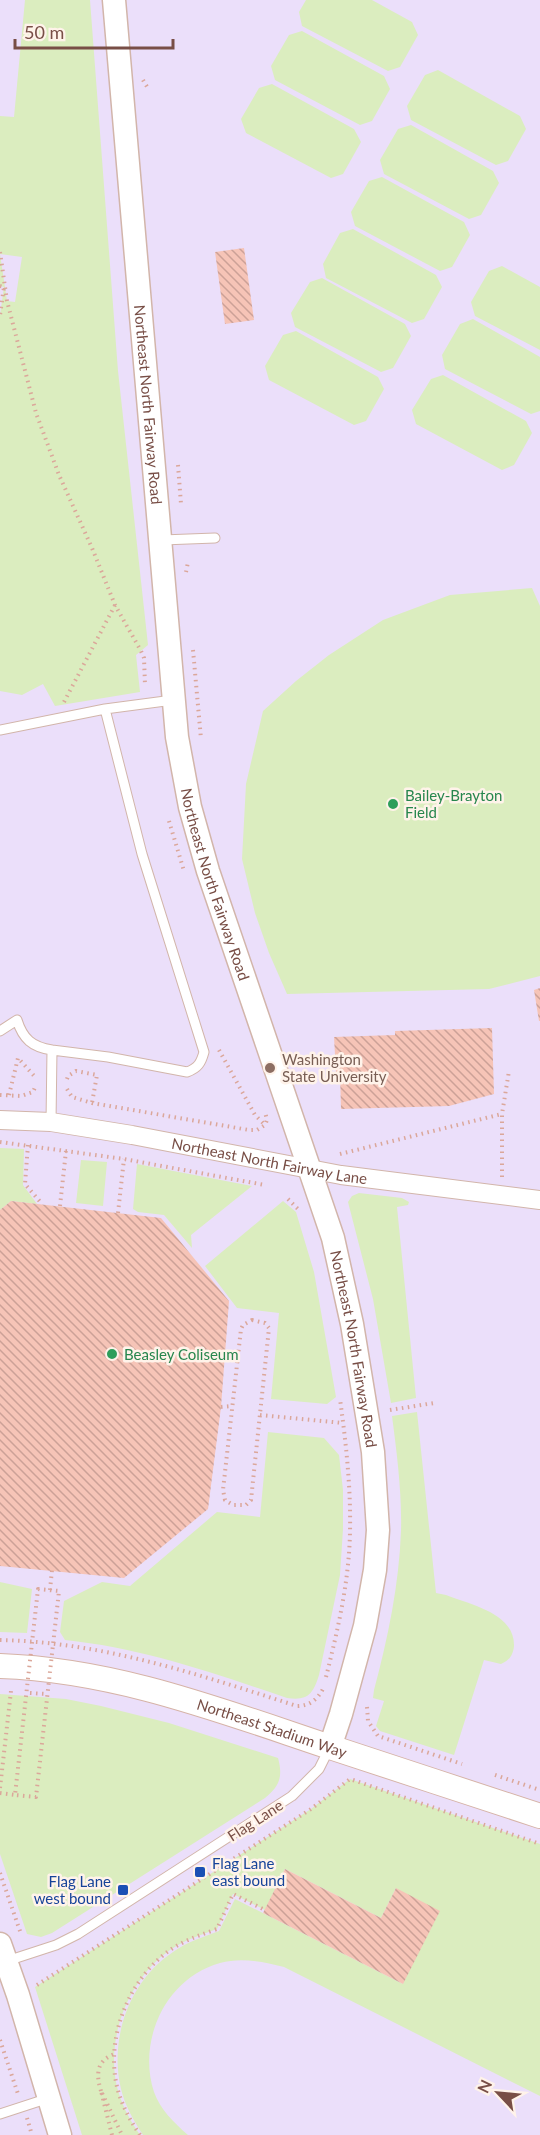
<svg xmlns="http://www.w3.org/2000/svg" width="540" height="2135" viewBox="0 0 540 2135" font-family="Lato,sans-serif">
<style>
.education{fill:#ebdffa}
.green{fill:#dbedbf;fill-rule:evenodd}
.building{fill:url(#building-back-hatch)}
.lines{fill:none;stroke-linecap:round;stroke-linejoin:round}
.service-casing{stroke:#d2b5aa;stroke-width:11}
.minor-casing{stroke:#d2b5aa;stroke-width:20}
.tertiary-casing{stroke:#d2b5aa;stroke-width:25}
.secondary-casing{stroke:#d6b3a7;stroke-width:26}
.path{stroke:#dba79a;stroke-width:4;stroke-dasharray:1.5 4.5;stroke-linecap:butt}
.service{stroke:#fff;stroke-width:9}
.minor{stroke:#fff;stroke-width:18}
.tertiary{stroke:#fff;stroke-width:22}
.secondary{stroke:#fff;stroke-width:24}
.path-bridge{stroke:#dba79a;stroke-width:4;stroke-dasharray:1.5 4.5;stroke-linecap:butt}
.leisure-dot{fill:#2e9e5b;stroke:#fff3ea;stroke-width:2}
.education-dot{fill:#8d6e63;stroke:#fff3ea;stroke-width:2}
.transit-dot{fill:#1a4fb4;stroke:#fff3ea;stroke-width:2}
.labels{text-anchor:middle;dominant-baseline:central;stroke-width:5;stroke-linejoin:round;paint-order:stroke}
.street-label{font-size:15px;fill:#784e46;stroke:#fff3ea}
.leisure-label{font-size:15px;fill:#27864d;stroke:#fff3ea;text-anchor:start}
.education-label{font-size:15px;fill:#785e54;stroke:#fff3ea;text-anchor:start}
.transit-label{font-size:15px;fill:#164399;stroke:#fff3ea;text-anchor:start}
</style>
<defs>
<pattern id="building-back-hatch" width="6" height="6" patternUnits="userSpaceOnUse" patternTransform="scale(1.5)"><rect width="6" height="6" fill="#f6c4b7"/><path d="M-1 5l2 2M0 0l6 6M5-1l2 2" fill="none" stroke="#cca197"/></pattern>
</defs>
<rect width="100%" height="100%" fill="#feeee2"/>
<path class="education" d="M0,0h540v2135h-540z"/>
<path class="green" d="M25,0h65l28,371 30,274 -12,10 4,37 -85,14 -12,-22 -21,11 -22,-4v-376l4,-28 -4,-1v-170l14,1zM0,254l22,3 -7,45 -8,-1z
M306,0h66l40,22 6,13 -18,32 -12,4 -86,-45 -3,-14z
M302,31l82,45 6,13 -18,32 -12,4 -85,-45 -4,-14 18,-31z
M438,70l82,46 6,13 -18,32 -12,4 -85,-45 -4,-14 18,-31z
M272,84l82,45 7,13 -18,32 -12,4 -85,-45 -5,-14 18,-31z
M411,125l82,46 6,12 -18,32 -12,4 -85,-45 -4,-14 18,-31z
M382,177l82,45 6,13 -18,32 -12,4 -85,-45 -4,-14 18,-31z
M353,229l83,46 6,12 -18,32 -12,4 -86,-45 -3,-14 17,-31z
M502,266l38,21v63l-65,-34 -4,-14 18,-31z
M322,278l83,46 6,12 -18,32 -12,4 -86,-45 -4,-14 19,-31z
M473,319l67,38v54l-9,3 -86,-45 -3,-14 18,-31z
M296,331l82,46 6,12 -18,32 -12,4 -85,-45 -4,-14 18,-31z
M443,375l83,46 6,12 -18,32 -12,5 -86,-46 -4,-14 19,-31z
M532,588l8,18v370l-51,13 -202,5 -18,-41 -14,-40 -13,-54 4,-75 17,-73 33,-30 33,-26 54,-35 67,-25z
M0,1148l24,1 -1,36 14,19 -26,-3 -11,9z
M81,1160l26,2 -4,44 -27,-3z
M137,1164l115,22 -61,49 1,13 -28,-33 -26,-3 -5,-3z
M359,1193l43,5 7,4 -1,3 -11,2 19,191 -25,5 -18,-104 -25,-97 4,-6z
M283,1201l13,11 18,60 22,125 -9,7 -56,-5 8,-86 -42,-5 -32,-42z
M417,1412l19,181 10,2c25,10 69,18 68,51 -1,9 -4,14 -13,18l-17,-4 -30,95 -74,-24 -4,-5 8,-25 -11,-3 1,-8c14,-52 25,-105 27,-159 1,-38 -4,-77 -9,-115z
M268,1432l56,6 15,17 4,35v39l-3,46 -21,100c-6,19 -11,26 -32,23 -73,-25 -145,-50 -222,-58l-5,-8 4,-31 38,-19 28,4 87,-74 43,5z
M0,1582l32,7 -5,44 -27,-1z
M0,1694l66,5 35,7 68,17 109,35c5,18 2,28 -13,40l-213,135 -11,4 -14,-3 -27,-80z
M350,1779l190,65v252l-256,-129c-21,-5 -42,-10 -64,-4 -54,15 -83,77 -66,129 6,17 20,31 34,43h-45c-9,-14 -18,-29 -22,-46 -12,-50 8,-108 52,-137 14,-10 30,-15 46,-21l16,-32 168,85 -7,-96 -15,30 -96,-49 -20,41 -32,-16 -16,35c-17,6 -32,11 -47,21 -43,30 -67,93 -51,144 5,15 12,28 21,41h-58l-47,-148 276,-178z"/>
<path class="building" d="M244,248l10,72 -29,4 -10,-72z
M540,988v33h-1l-5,-31z
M492,1028l2,66 -45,12 -108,3 -1,-36h-4l-2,-36 61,-2v-4z
M11,1201l150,17 68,83 -8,106 -13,102 -84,69 -124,-12v-356z
M285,1869l96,49 15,-30 44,23 -37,73 -140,-71z"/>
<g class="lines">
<defs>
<path id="service" d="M162,540l53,-2
M0,730l105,-21 68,-9
M0,1031l17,-11c6,19 15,27 35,30
M51,1122l1,-72 56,7 79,15c11,-4 14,-9 17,-20l-62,-198 -37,-145
M7,1961l49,-16 22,-11 214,-138 27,-27 11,-22
M0,2114l49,-16"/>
<g id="minor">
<path id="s1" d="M0,1120l51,2 81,13 209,40 199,25"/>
</g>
<g id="tertiary">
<path id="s2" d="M114,0l63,737 13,70 18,64 125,367 19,86 21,128 5,78 -3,40 -10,56 -24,88 -11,33"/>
<path d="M0,1944l18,51 42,140"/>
</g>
<g id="secondary">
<path id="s3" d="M0,1666c115,4 219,44 327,80 71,24 142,46 213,70"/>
</g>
</defs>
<use href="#service" class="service-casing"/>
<use href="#minor" class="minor-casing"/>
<use href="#tertiary" class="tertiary-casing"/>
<use href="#secondary" class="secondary-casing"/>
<path class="path" d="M143,80l6,10
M0,252l7,49 29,112 23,62 33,73 23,57 26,46 3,7 1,27
M0,286l4,1 -4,28
M178,465l3,39
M186,572l2,-10
M193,650l8,89
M64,702l51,-97
M169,821l15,50
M219,1050l36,65 10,10
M67,1079l1,-3 8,-5 21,4 -5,28
M67,1089l5,8 20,6 157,27h8l8,-5 2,-5 -2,-8
M0,1095l21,1 12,-4 3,-7
M9,1095l9,-37 18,20
M0,1142l124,17 141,26
M28,1145l-3,39 17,20
M340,1154l162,-40
M502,1177v-63l7,-43
M288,1199l12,12
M60,1206l6,-55
M118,1213l6,-54
M252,1320l13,3 4,5 -18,172 -5,5h-13l-8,-5 -2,-10 18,-161 2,-4z
M221,1407l11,-1
M390,1410l44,-7
M260,1415l83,8
M50,1590l2,-20
M0,1640c103,2 200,35 297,66 13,0 21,-7 27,-19
M326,1677c12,-48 23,-95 24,-145 1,-44 -4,-89 -10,-133
M30,1693l16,1
M367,1707l1,14 10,15 84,28
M495,1775l45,15
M0,1788l11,-97
M0,1793l15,2
M0,1873l21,61
M37,1985l274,-176 39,-30 190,65
M0,2040l18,54
M101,2091c-5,-16 -5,-31 14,-37
M27,2118l5,17
M112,2135l-11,-44 21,44
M140,2135c-9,-13 -16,-26 -21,-41 -16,-51 8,-114 51,-144 15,-10 30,-15 47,-21l16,-35 32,16"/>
<use href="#service" class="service"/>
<use href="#minor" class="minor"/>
<use href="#tertiary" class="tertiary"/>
<use href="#secondary" class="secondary"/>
<path class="path-bridge" d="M38,1589l21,2 -23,206 -21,-2z"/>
</g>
<g class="leisure-dot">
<circle cx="393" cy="804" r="6"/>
<circle cx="112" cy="1354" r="6"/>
</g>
<circle class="education-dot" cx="270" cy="1068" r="6"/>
<g class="transit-dot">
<rect x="194" y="1866" width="12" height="12" rx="3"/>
<rect x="117" y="1884" width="12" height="12" rx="3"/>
</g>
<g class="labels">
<g class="street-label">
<text stroke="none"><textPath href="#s2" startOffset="406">Northeast North Fairway Road</textPath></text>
<text stroke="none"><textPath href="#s2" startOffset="892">Northeast North Fairway Road</textPath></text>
<text stroke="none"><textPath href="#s1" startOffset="273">Northeast North Fairway Lane</textPath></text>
<text stroke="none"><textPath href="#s2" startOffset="1378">Northeast North Fairway Road</textPath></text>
<text stroke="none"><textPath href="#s3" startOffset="280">Northeast Stadium Way</textPath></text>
<text transform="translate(255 1820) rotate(-33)">Flag Lane</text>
</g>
<g class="leisure-label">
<text x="405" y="795">Bailey-Brayton<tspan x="405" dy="17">Field</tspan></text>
<text x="124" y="1354">Beasley Coliseum</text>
</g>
<g class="education-label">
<text x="282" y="1059">Washington<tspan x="282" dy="17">State University</tspan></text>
</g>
<g class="transit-label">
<text x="212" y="1863">Flag Lane<tspan x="212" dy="17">east bound</tspan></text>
<text x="111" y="1881" text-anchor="end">Flag Lane<tspan x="111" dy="17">west bound</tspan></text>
</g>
</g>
<g transform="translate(498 2093) rotate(296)" stroke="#fff3ea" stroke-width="4.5" paint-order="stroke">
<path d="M0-4.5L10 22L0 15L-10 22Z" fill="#784e46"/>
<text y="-9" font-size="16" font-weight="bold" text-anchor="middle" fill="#784e46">N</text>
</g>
<path d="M15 39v9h158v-9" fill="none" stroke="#784e46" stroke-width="3"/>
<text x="24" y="39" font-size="18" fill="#784e46" stroke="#fff3ea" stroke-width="4.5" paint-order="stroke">50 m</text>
</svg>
